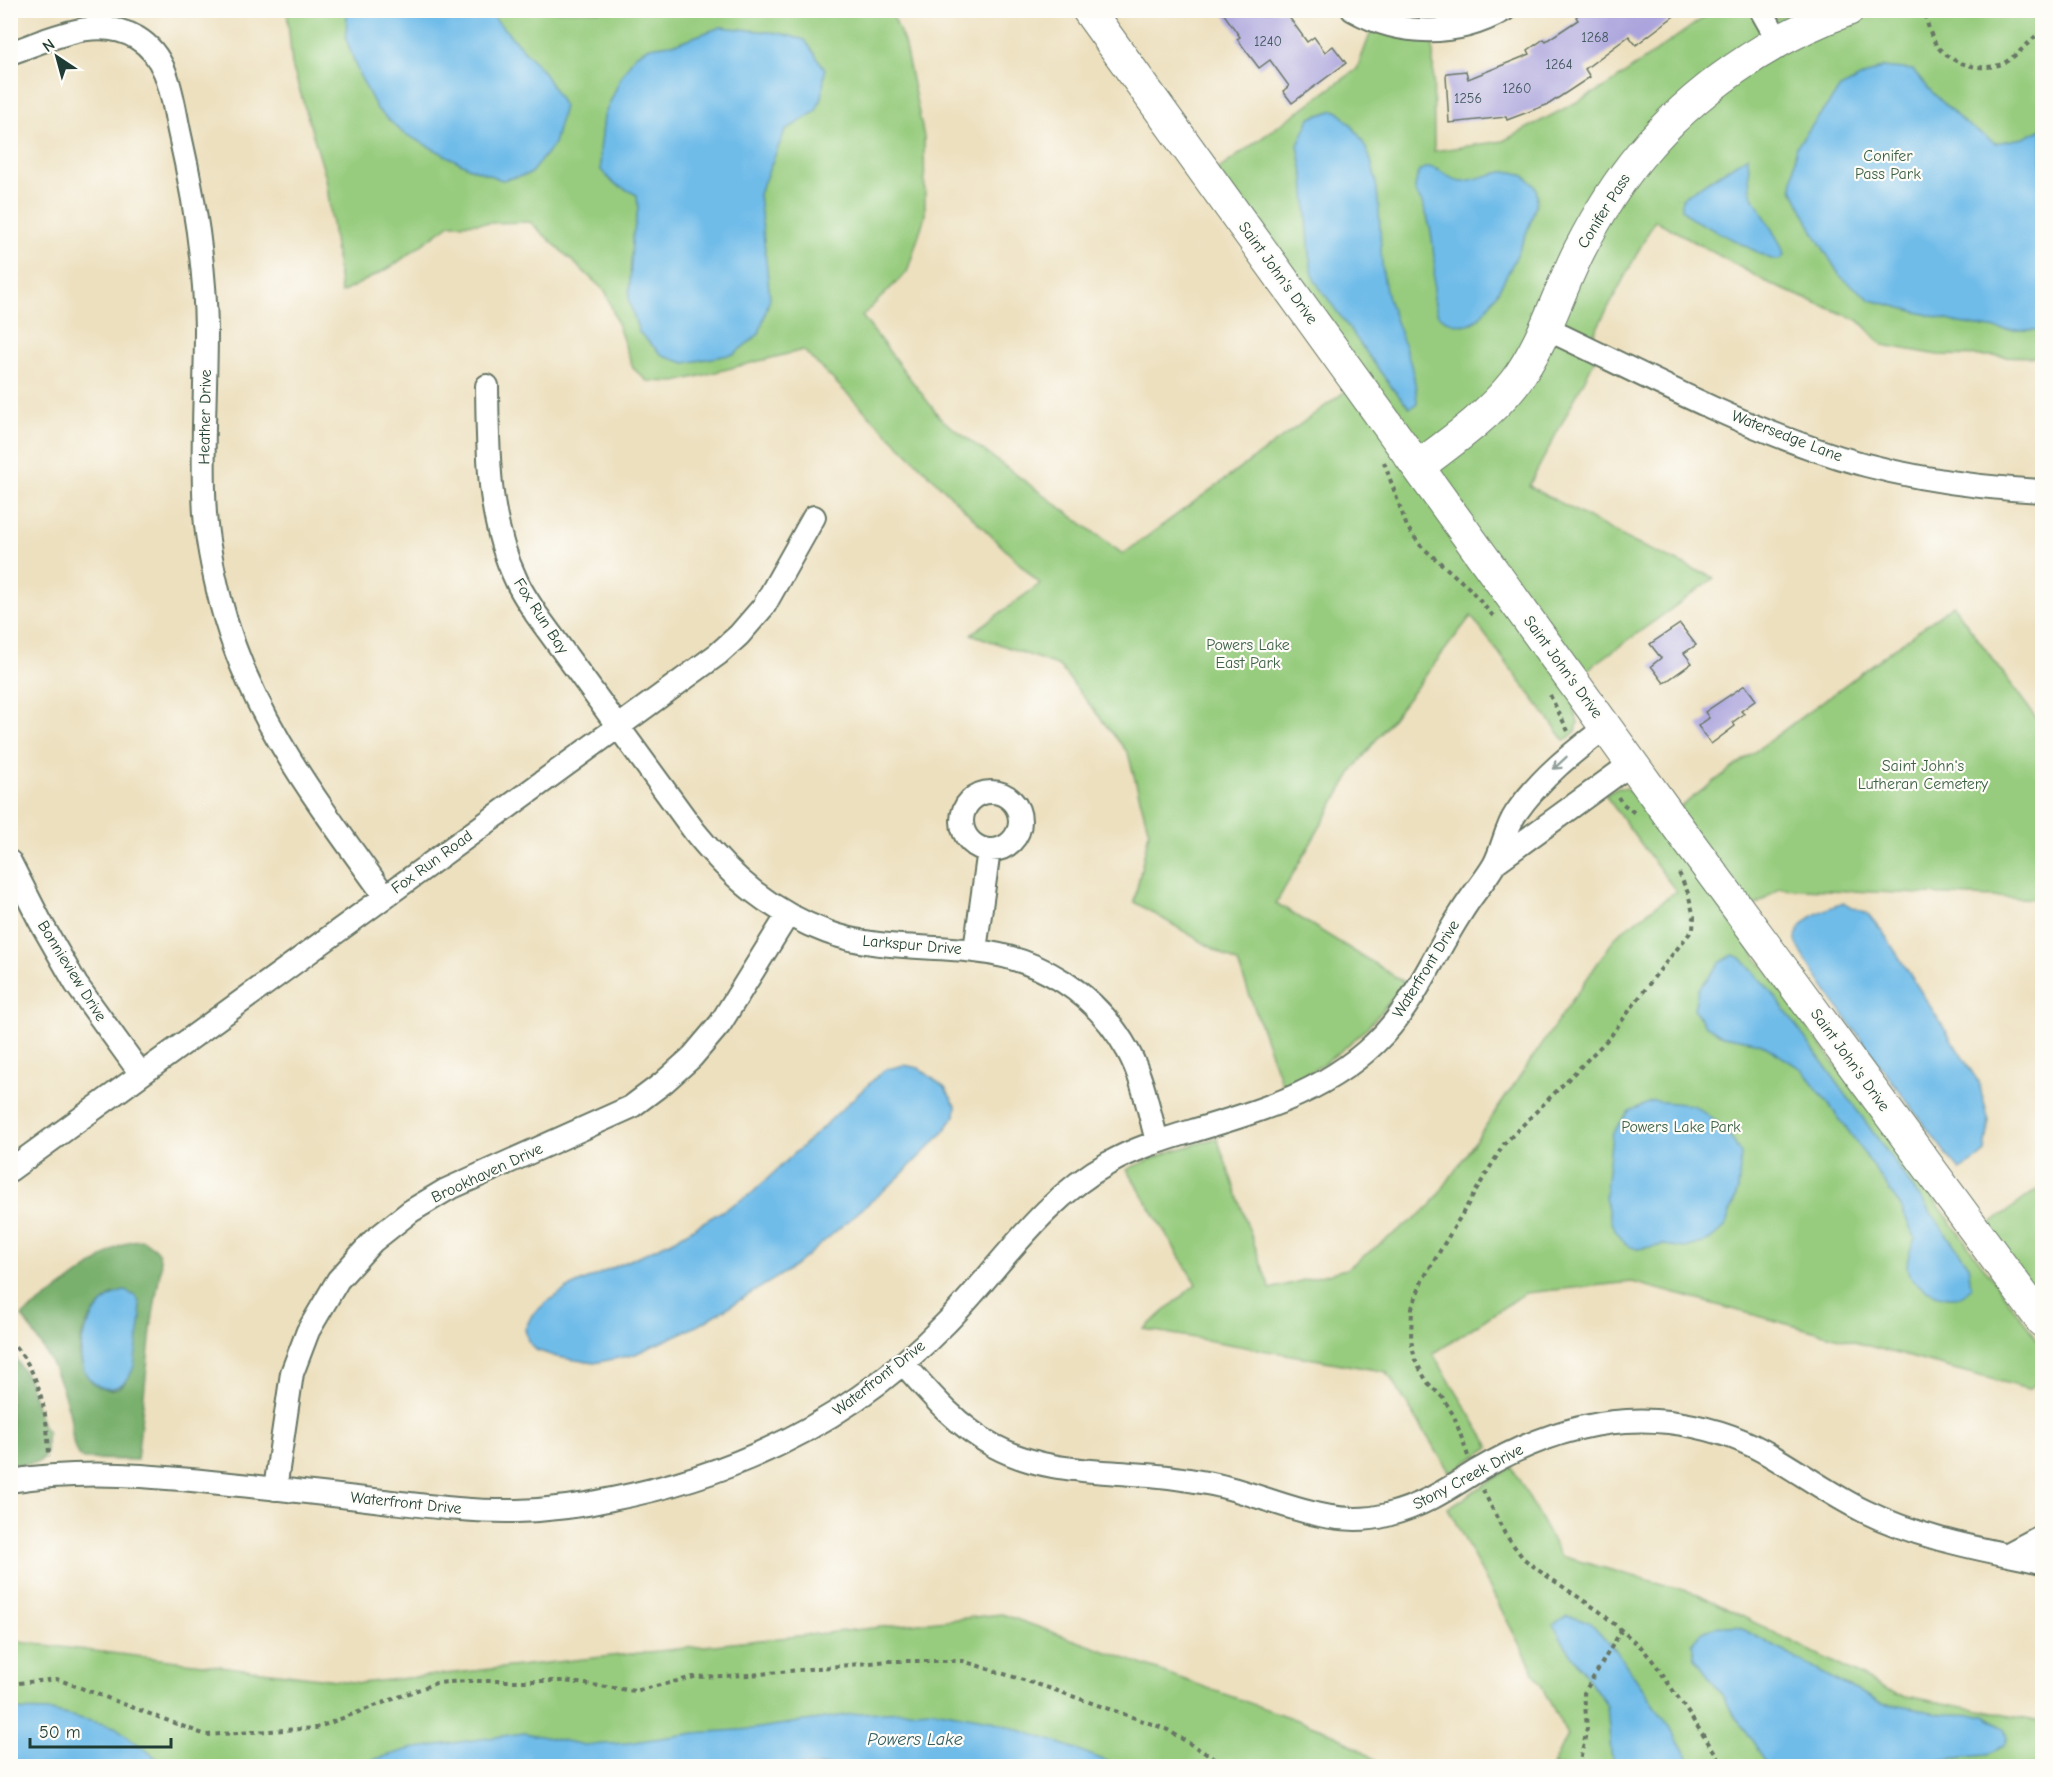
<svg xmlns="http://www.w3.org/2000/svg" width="2053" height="1777" viewBox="0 0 2053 1777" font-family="'Comic Neue',sans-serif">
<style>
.green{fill:#97cc7e;stroke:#5b8459;stroke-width:1.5}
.forest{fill:#79b06d;stroke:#4c7650;stroke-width:1.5;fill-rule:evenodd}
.water{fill:#6fbce9;stroke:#477c8e;stroke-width:1.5}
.building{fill:#aca5dd}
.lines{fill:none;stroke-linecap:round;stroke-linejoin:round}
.street-casing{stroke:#677665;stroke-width:26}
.secondary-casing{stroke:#677665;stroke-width:34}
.path{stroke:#677665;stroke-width:4;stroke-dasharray:4.5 4.5;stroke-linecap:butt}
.street{stroke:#fff;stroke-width:22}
.secondary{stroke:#fff;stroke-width:32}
.oneway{stroke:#8f9e9a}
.labels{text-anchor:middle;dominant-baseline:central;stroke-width:4.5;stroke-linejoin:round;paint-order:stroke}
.number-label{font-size:14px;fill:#42575e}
.park-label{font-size:16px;fill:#3d6146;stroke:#fdfcf7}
.street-label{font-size:16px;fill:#1f3d34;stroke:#fdfcf7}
.water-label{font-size:18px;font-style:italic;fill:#335d61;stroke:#fdfcf7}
</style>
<rect width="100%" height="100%" fill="#fdfcf7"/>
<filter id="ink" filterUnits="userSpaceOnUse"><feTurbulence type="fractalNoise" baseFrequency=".0167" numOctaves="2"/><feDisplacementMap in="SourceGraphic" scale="12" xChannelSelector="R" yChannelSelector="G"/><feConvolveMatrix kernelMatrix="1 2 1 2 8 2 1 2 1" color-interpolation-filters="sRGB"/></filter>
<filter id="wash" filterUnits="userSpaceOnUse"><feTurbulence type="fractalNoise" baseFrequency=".008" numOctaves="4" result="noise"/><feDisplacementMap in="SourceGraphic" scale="24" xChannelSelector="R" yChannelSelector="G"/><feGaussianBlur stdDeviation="1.35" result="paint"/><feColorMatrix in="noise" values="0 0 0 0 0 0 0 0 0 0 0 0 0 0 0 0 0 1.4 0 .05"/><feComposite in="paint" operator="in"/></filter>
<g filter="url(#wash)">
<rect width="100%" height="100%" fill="#ede0bf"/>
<path class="green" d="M1792,10l250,1v346l-104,-2 -55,-10 -25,-25 -86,-35 -117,-65 -68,127 11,7 -69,132 106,57 79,35 -141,102 1,30 4,13 -2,8 -11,10 -94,-125 -118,154 -77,133 128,79c-31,46 -71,81 -121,105l-45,-124 -104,-61 15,-70 -21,-79 -69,-87 -88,-32 69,-50 -237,-234 -127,32 -29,-1 -14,-13 -27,-76 -76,-70 -80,2 -59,43 -50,26 -15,-115 -34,-113 -5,-54h604l13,31 20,95 1,79 -18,56 -45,44 79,103 182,135 235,-172 -150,-205 149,-108 18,-48 -17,-10h146l-71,20 1,120 69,-10 104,-55 106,-75h48l7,11z
M1953,605l89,121v173l-263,-11 -36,27 -74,-100z
M1618,788h8l12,8 404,550v33l-14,10 -396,-107 -107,11 -92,61 57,93 -40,26 -63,-101 -243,-43 52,-45 -69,-115 42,-17 48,-14 53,151 76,-20 84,-62 187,-272 59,-44 -71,-96z
M2042,1186v135l-64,-88z
M1512,1467l49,89 137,38 198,100 146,28v44h-490l15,-31 -119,-227z
M1002,1614l331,119 52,33h-1374v-125l350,42z"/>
<path class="forest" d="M143,1240l12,9 4,5 2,12 -9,55 -15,139 -54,-1c-13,-9 -10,-29 -13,-43 -9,-40 -25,-67 -48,-100l94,-68 15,-7zM113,1294l26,8c4,17 -2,34 -5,50 -1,7 -1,16 -4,23 -23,45 -90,-24 -17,-81z
M10,1350l18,28 15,48 5,6c-4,7 -1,12 -2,20 -2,15 -25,12 -35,13z"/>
<path class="water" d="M347,11h141l55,60 21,35 -10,38 -24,30 -28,6 -34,-13 -65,-34 -26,-24 -18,-35 -13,-35z
M721,27l58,6 26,7 20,29 -3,29 -7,14 -30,19 -26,63 11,104 -11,36 -25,20 -49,9 -22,-7 -24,-24 -10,-31 3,-61 6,-31 -1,-14 -24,-12 -12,-13 -1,-19 4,-35 17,-39 14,-22 15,-8 27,-4z
M1882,67l31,3 16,19 33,32 33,22 29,-5 18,-9v201h-39l-44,-7 -88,-23 -31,-24 -25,-41 -23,-46 4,-42 44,-59z
M1334,110c8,3 12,9 17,15 41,47 21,117 37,173 11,36 28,67 29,105l-7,5 -18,-20 -77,-107 -4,-14 -7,-88 -6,-34 12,-27z
M1748,156l2,35 32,56 2,9 -5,4 -8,-1 -81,-41 -8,-9v-11z
M1427,167c15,0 23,15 37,14 21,-2 47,-19 65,-1 5,4 8,10 8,15 1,23 -43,114 -62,126 -8,5 -18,4 -26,1 -4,-2 -9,-4 -11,-8 -8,-15 -2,-39 -4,-55 -1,-18 -4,-37 -11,-54 -2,-5 -7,-10 -8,-16 0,-6 2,-12 4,-18z
M1844,903l24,11 15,18 96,151 10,38 -4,31 -14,12 -11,6 -16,-19c-19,-26 -148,-195 -148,-211 0,-21 31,-32 48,-37z
M1733,955l8,3 33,37 194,269 3,23c-3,2 -4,5 -7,7 -15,10 -51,-6 -56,-23 -3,-10 3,-23 7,-32l-14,-32 -51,-74 -47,-63 -43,-27 -37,-7 -18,-11 -11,-16 4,-19 23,-28z
M904,1065l15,3 26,20 11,18 -1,10 -14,19 -45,45 -102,87 -93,57 -68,31 -39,8 -37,-6 -21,-7 -8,-9 -3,-12 7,-14 15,-13 21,-14 102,-46 81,-48 133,-124z
M1653,1101l40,4 32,23 16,26 -3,36 -13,37 -16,14 -24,7 -21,-3 -27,4 -11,-4 -14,-20 -7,-27 7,-64 17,-23z
M125,1291l10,5 4,6 2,16 -7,48c-18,50 -79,9 -41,-50 7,-12 18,-22 32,-25z
M1567,1616l22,6 30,33 51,72 23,39h-77l-5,-13 -4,-47 -47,-69 -6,-12z
M1718,1625l23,3 96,53 45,22 61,11 42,1 19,12 3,10 -3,9 -17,9 -40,4 -35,7h-144l-50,-77 -23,-31 -3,-14 9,-11z
M11,1710l40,1 64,16 52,39h-156z
M934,1710l55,10 79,26 51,20h-767l58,-17 114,-16 61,12 42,-2 68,-10 57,-4 108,-16z"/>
<g id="blocks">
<path class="building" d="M1221,10h63l23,32 7,-5 11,15 8,-6 13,17 -54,40 -9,-12 6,-5 -19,-26 -11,8 -22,-29 3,-2z
M1584,10h98l-46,35 -7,-9 -44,33 5,8 -41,27 -42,16 -1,-3 -57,6 -3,-47 1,-3 19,-2 2,8 62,-25 -2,-4 16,-11 2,2 32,-21 -2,-3z
M1680,624l16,21 -12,8 8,10 -28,20 -13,-17 10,-8 -11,-14z
M1745,685l11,15 -15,11 3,3 -11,8 2,4 -24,18 -13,-18 11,-8 -4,-6z"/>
</g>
</g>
<g filter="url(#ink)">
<use href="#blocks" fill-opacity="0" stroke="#677665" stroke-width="1.5"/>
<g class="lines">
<defs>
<path id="street" d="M1353,10c48,27 104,27 151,0
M1761,10l18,32
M10,53c39,-13 87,-39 127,-15 32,19 35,60 42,93 15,65 26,131 27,198 0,62 -5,124 -1,185 2,29 9,61 16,89 28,112 98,201 164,293
M1547,329c87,41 175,88 267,120 73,26 151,38 228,42
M487,386c1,68 0,134 30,196 5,11 13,22 19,32l159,218c38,47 75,79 132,100 48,18 98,13 148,19 65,7 121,42 153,100 15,27 21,61 29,90
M962 821a29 29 0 1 1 58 0a29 29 0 1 1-58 0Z
M10,862l30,59 36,63 65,90
M1496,862l136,-99
M975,950l14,-100
M10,1170l708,-516 21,-19 25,-29 50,-89
M903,1363c27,31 54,63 91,83 45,24 89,24 138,28 27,1 54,5 80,10 57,11 115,47 175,31 35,-9 58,-24 88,-43 59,-35 125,-58 194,-50 33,4 65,13 94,29 34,19 66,43 101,60 57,28 117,38 178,51
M10,1481c74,-12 146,-5 220,3 51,5 102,11 153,17 44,5 89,11 134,10 32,-1 64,-5 95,-12 129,-25 242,-81 334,-176 53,-54 95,-123 163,-160 28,-16 60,-25 90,-34 69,-20 135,-41 185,-95 33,-36 51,-81 77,-121 10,-17 23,-31 33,-48 9,-16 11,-36 22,-52 25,-36 56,-60 90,-86
M275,1489l17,-116 16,-42 30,-51 35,-39 38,-30 35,-21 185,-83 32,-24 29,-26 28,-33 67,-108
M2008,1554l34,-18"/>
<path id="secondary" d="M1088,10l584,809 370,502
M1419,466c33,-25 69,-50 95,-83 31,-41 43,-89 66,-134 17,-33 37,-66 61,-95 51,-62 130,-117 207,-144"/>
</defs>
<use href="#street" class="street-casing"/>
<use href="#secondary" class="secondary-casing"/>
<path class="path" d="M1924,10l1,5 36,-5
M1925,15c3,11 6,22 12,31 15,20 53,29 73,13 12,-8 21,-20 32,-28
M1384,462l23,65 14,19 48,42 24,28
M1550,695l18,36
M1618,797l4,6 14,11
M10,1340c7,9 15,18 20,28 14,27 18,59 19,89
M1468,1456l-14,-40 -11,-18 -16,-16 -12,-22 -4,-21 1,-31 10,-27 82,-137 106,-107 45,-61 38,-47 1,-12 -6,-24 -9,-20
M1483,1490l22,44 18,24 15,12 61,41 43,37 14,17 68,101
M10,1684l47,-5 149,56 110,-7 120,-45 30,-2h98l71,10 59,-14 56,-2 139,-14h74l92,29 111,39 60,37
M1577,1766l3,-5 7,-33 -3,-35 37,-62"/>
<use href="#street" class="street"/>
<use href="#secondary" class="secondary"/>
</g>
<defs><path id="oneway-shaft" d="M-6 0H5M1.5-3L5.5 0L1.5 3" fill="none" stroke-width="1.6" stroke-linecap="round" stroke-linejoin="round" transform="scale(1.5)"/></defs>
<use class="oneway" href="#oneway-shaft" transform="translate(1560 763) rotate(137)"/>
</g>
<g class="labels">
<g class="number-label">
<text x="1595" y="37">1268</text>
<text x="1268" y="41">1240</text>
<text x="1559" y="64">1264</text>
<text x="1517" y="88">1260</text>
<text x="1468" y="98">1256</text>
</g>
<g class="park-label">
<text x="1888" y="156">Conifer<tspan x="1888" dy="18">Pass Park</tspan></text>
<text x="1248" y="645">Powers Lake<tspan x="1248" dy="18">East Park</tspan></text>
<text x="1923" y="766">Saint John's<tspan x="1923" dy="18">Lutheran Cemetery</tspan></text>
<text x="1681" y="1127">Powers Lake Park</text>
</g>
<g class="street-label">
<text transform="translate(1604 211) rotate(-58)">Conifer Pass</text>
<text transform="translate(1278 273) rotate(54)">Saint John's Drive</text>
<text transform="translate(205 417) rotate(-89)">Heather Drive</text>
<text transform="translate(1787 436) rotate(21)">Watersedge Lane</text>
<text transform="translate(541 616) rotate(57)">Fox Run Bay</text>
<text transform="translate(1563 667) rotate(54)">Saint John's Drive</text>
<text transform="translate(432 862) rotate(-36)">Fox Run Road</text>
<text transform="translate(912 945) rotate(5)">Larkspur Drive</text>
<text transform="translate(1426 969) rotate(-58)">Waterfront Drive</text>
<text transform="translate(72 971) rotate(58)">Bonnieview Drive</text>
<text transform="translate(1850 1060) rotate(54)">Saint John's Drive</text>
<text transform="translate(487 1173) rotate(-25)">Brookhaven Drive</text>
<text transform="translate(879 1378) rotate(-38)">Waterfront Drive</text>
<text transform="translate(1468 1477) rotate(-28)">Stony Creek Drive</text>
<text transform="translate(406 1503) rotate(6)">Waterfront Drive</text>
</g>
<g class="water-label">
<text x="915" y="1739">Powers Lake</text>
</g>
</g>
<rect width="2053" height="1777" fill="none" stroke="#fdfcf7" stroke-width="36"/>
<g transform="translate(57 57) rotate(324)" stroke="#fdfcf7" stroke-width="4.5" paint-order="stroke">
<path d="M0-4.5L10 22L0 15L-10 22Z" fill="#1f3d34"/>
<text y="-9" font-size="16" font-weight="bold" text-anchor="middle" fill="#1f3d34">N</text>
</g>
<path d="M30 1738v9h141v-9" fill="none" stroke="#1f3d34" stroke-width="3"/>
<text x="39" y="1738" font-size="18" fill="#1f3d34" stroke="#fdfcf7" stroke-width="4.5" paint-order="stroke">50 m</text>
</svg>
